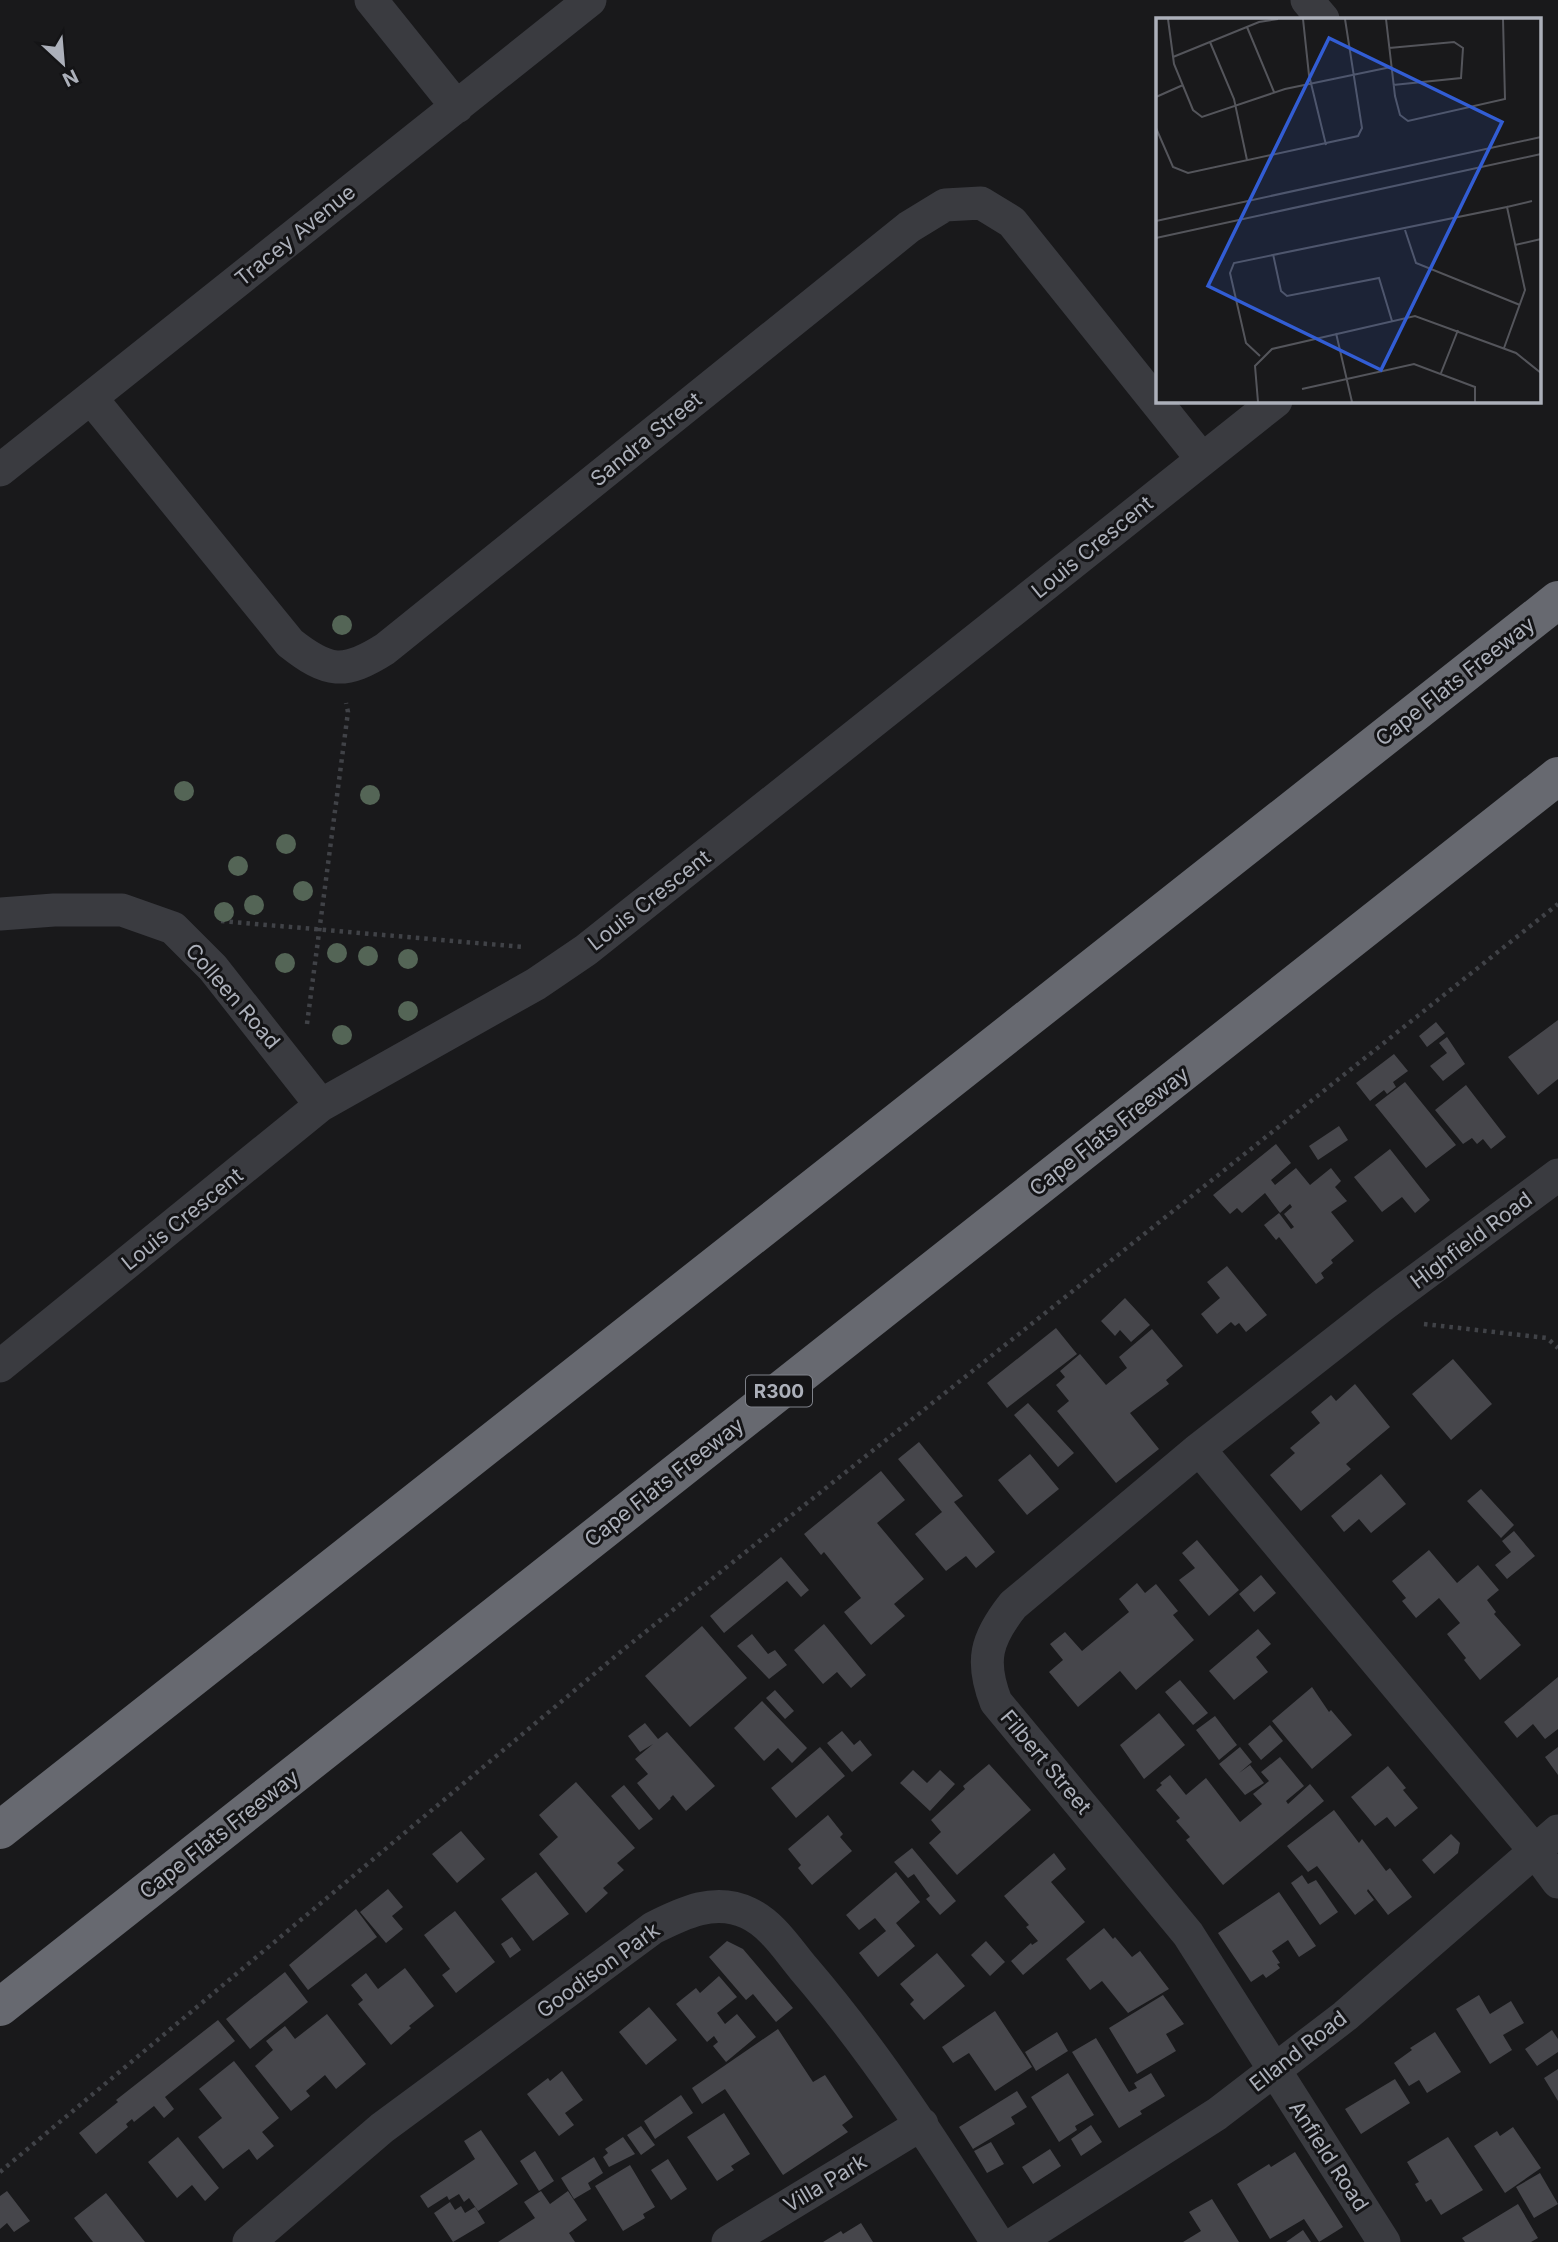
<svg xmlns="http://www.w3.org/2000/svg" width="1558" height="2242" viewBox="0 0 1558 2242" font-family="Inter,sans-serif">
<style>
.building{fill:#46464b}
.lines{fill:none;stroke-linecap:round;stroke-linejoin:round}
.path{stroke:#404247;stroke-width:4.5;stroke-dasharray:3.5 5;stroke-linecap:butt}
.minor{stroke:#3a3b40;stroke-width:33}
.motorway{stroke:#676970;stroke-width:38}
.tree{fill:#546556}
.labels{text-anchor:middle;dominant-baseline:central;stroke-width:6;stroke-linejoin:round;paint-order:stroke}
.shield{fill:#141416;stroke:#7e8189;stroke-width:2}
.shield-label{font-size:19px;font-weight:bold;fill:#acb0ba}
.street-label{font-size:21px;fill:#acb0ba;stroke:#141416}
.inset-road{fill:none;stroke:#54555b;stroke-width:2}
.view{fill:#325dd4;fill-opacity:0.15;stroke:#325dd4;stroke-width:3.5}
.inset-edge{fill:none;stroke:#acb0ba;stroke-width:3.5}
</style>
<rect width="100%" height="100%" fill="#19191b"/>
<path class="building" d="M1558,1020v59l-20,16 -30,-38z
M1436,1022l9,11 -18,14 -8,-11z
M1447,1037l18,27 -22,17 -13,-15 17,-13 -8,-10z
M1394,1054l14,17 -15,11 3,5 -9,7 -3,-4 -14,11 -14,-18z
M1405,1082l51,63 -30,23 -51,-63z
M1466,1085l40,52 -15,12 -8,-10 -6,5 -5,-6 -9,6 -28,-34z
M1339,1126l9,14 -30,20 -9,-14z
M1276,1144l15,19 -20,17 4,5 21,-17 14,17 21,-17 10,13 -6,6 12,14 -16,11 23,29 -23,19 2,3 -12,10 3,5 -8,6 -37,-47 -3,3 -12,-15 15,-12 12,16 3,-2 -10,-13 8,-7 -2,-3 -10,9 -15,-20 -23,20 -5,-5 -7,6 -17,-19z
M1390,1149l40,51 -15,13 -13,-16 -20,15 -28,-35z
M1227,1266l40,49 -21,17 -7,-9 -4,3 -4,-4 -14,12 -16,-20 19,-16 -13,-16z
M1125,1298l25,27 -19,17 -11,-12 -5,6 -14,-15z
M1056,1328l21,26 -70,54 -20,-25z
M1152,1329l31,37 -17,14 3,4 -39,29 29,36 -43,34 -59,-72 12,-10 -13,-16 9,-8 -5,-6 20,-17 26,31 21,-17 -8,-11z
M1453,1359l39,45 -41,36 -39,-46z
M1355,1384l35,43 -44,37 5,5 -50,42 -31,-36 25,-22 -5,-5 30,-25 -9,-11 20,-17 5,6z
M1028,1403l46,50 -16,14 -44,-52z
M919,1442l44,54 -9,6 41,50 -19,16 -10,-12 -20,15 -31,-37 27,-22 -44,-53z
M1030,1454l29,35 -32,26 -29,-35z
M881,1471l24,29 -28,23 47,56 -30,25 11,12 -34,29 -27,-33 17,-14 -37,-46 -3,3 -17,-21z
M1381,1474l25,30 -35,29 -12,-14 -15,13 -13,-16z
M1481,1489l33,36 -13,13 -34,-37z
M1514,1531l21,25 -28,23 -12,-14 16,-13 -9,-11z
M1197,1540l42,50 -30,26 -30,-36 16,-12 -13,-15z
M1429,1550l28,33 21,-18 21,25 -12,10 9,12 -2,2 27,31 -41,35 -16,-20 2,-2 -19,-24 13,-11 -21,-25 -23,20 -14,-17 4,-3 -14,-17z
M781,1557l28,33 -8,7 -14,-16 -63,52 -14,-17z
M1261,1575l15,18 -22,19 -15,-18z
M1137,1583l8,10 11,-9 22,27 -5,4 21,25 -58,50 -16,-19 -42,36 -29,-35 14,-12 -13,-16 15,-12 17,19 47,-39 -10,-13z
M824,1624l42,51 -15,13 -14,-16 -14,12 -29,-34z
M702,1626l45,52 -57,49 -45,-51z
M1258,1629l13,15 -15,13 12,15 -34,28 -25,-29z
M752,1634l16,20 7,-4 12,15 -18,14 -32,-33z
M1558,1677v52l-13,10 -12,-15 -16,14 -13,-16z
M1180,1680l28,33 -15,12 -28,-33z
M1312,1687l17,25 2,-2 21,25 -40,34 -40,-48z
M775,1690l19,21 -9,8 -19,-21z
M762,1701l45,47 -15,15 -14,-15 -14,13 -30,-33z
M1159,1713l26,32 -41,34 -24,-34z
M1215,1716l22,29 -18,15 -23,-30z
M645,1723l13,16 9,-7 48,54 -29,25 -13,-16 -3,3 1,1 -12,11 -22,-27 11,-9 -13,-15 18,-15 -13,8 -12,-16z
M1270,1725l13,16 -22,19 -13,-16z
M842,1731l12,14 6,-5 12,15 -20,17 -25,-29z
M820,1747l25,29 -49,42 -25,-30z
M1240,1747l12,15 -13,11 11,-8 14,18 -19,12 -26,-31z
M1558,1747v28l-13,-18z
M1280,1757l24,29 -18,15 2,3 22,-20 14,17 -101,84 -37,-45 4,-3 -14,-16 4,-3 -24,-28 6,-5 -2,-2 10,-8 16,20 20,-17 34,44 22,-18 -9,-10 16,-13 -8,-9z
M989,1764l42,46 -74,65 -28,-32 12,-11 -10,-12 34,-31 -2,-3z
M1388,1766l18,22 -3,2 15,18 -23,19 -8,-10 -12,9 -24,-29z
M913,1770l14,13 13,-13 15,14 -25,27 -30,-28z
M576,1782l59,66 -18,15 7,7 -21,18 5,5 -22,20 -47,-59 19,-17 -19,-22z
M624,1785l29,34 -14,11 -28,-34z
M1334,1810l25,33 3,-4 24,32 4,-3 22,29 -24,18 -20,-26 -1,2 7,9 -19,15 -38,-49 -9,6 -21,-26z
M828,1815l15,19 -3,3 12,14 -40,34 -14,-17 3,-3 -13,-16z
M461,1831l24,28 -28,24 -25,-29z
M1451,1834l9,9 -2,10 -24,21 -12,-14z
M912,1848l44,53 -16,14 -14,-16 4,-3 -16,-22 -6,4 -14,-16z
M1054,1853l12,16 -15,13 34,40 -62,53 -12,-14 20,-18 1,2 6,-4 -12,-14 3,-2 -25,-29z
M536,1872l33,42 -36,27 -32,-42z
M896,1872l24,30 -24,21 19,23 -37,31 -19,-24 27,-22 -11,-13 -16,12 -13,-15z
M1302,1875l6,9 8,-4 22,32 -18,13 -29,-42z
M388,1889l15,18 -11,9 11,13 -17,14 -26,-31z
M1279,1892l37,54 -17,11 -11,-17 -16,11 8,12 -3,1 3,4 -14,10 -3,-4 -12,8 -33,-49z
M356,1909l21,28 -69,53 -19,-25z
M455,1911l40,51 -39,31 -14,-18 8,-6 -26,-34z
M1104,1928l9,11 2,-2 17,20 8,-6 29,38 -41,24 -26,-32 -12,9 -24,-31z
M512,1937l9,13 -11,8 -9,-14z
M727,1941l16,8 50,59 -17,14 -23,-28 -7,6 -37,-43z
M986,1941l19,21 -15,14 -19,-21z
M937,1953l28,33 -41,34 -14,-16 4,-4 -14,-16z
M405,1968l29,38 -25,20 2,2 -20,17 -33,-41 5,-4 -12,-15 15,-12 12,16z
M285,1972l23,30 -58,47 -24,-30z
M719,1976l18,21 -20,16 8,11 12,-10 19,23 -30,25 -13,-16 5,-4 -4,-6 -7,6 -31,-38 20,-16 4,5z
M1163,1995l21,29 -18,10 10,17 -39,23 -28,-46z
M1479,1995l11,19 21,-13 13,22 -21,12 9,15 -22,14 -34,-55z
M649,2007l28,33 -31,25 -27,-33z
M995,2011l37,56 -37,24 -26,-38 -16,10 -11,-16z
M327,2014l39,50 -30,25 -11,-14 -19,16 4,5 -19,15 -36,-45 18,-16 -7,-9 19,-15 10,13z
M218,2020l17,21 -70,56 9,12 -10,9 -10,-12 -20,16 -2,-3 -6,5 2,3 -32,27 -17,-21 39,-31 -2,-2z
M778,2029l35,53 12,-7 28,42 -11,8 6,7 -65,43 -58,-86 -23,15 -10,-16z
M1552,2030l6,9v13l-21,14 -12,-17z
M1057,2032l11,19 -32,20 -11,-19z
M1435,2032l26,40 -34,21 -8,-13 -10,6 -15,-23 18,-13 -2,-2z
M1096,2038l33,54 8,-4 -3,-5 17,-10 14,23 -25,15 2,3 -23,14 -47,-76z
M234,2061l45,57 -17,14 12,14 -17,14 -8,-11 -26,20 -25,-32 24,-19 -23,-29z
M1558,2069v32l-14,-23z
M562,2071l21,29 -18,13 9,12 -15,11 -32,-42 21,-16 2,3z
M1068,2073l26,42 -19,11 2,4 -18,12 -28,-45z
M1395,2079l15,24 -49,31 -16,-25z
M1017,2091l10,16 -16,10 4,7 -42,25 -14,-22z
M681,2095l12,18 -38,26 -11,-18z
M724,2113l26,41 -19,12 3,4 -17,11 -30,-44z
M1091,2125l11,17 -21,14 -10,-17z
M641,2126l14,19 -14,10 -14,-20z
M1513,2127l28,41 -36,25 -31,-47 23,-15 3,5z
M481,2130l37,54 -40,27 -9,-13 -5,4 -5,-8 -10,6 -2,-4 -19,12 -8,-12 55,-37 -11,-18z
M178,2137l41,51 -14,13 -13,-16 -15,13 -29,-36z
M623,2137l12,17 -26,13 -6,-10 5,-4 -3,-4z
M1448,2137l35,53 -42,25 -10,-16 -5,3 -11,-18 4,-2 -12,-20z
M991,2142l13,22 -17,9 -13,-22z
M1050,2149l11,17 -28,18 -11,-17z
M535,2151l19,30 -15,10 -19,-30z
M1295,2152l48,75 -24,15 -15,-23 -34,20 -33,-55 32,-20 2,3z
M594,2157l9,16 -15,10 3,6 -17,10 -13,-21z
M668,2159l19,30 -16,11 -20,-30z
M630,2165l25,42 -12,7 2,4 -22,13 -28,-45z
M1540,2173l18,31 -24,14 -18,-31z
M7,2191l23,30 -16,11 -7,-9 -7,6v-33z
M541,2191l9,13 18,-13 19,29 -18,13 6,9h-77l37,-24 -11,-16z
M106,2193l39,49h-52l-19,-24z
M1212,2199l27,43h-56l18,-11 -12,-19z
M450,2202l5,8 6,-4 4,7 10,-6 10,16 -32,19 -19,-29z
M1518,2204l20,34 -7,4h-66l-3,-4z
M861,2223l12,19h-50l18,-11 2,3z
M1303,2230l8,12h-25z"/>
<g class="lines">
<path class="path" d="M221,921l302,26
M307,1024l41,-312 -2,-9
M1424,1324l123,14 11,10
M0,2172l624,-523 934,-745"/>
<path class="minor" d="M371,0l86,107
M1307,0l16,19
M91,398l199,245c38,30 54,32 95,6l524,-422 36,-22 36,-2 31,19 190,237
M0,470l590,-470
M0,914l54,-4h68l51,18 40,40 108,137
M0,1366l321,-261 215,-121 50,-34 690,-549
M1199,1449l336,402 23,31
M249,2242l133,-114 271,-200c30,-15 62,-31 95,-15 24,11 40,37 56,56 73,85 133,179 193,273
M728,2242l194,-118
M1017,2242l200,-128 128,-98 213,-185
M1384,2242l-196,-308 -192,-232c-16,-41 -10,-63 17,-97l186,-156 184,-144 175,-130"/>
<path class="motorway" d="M0,1830l1558,-1230
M0,2007l1558,-1231"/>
</g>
<g class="tree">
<circle cx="342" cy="625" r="10"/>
<circle cx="184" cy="791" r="10"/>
<circle cx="370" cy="795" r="10"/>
<circle cx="286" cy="844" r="10"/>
<circle cx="238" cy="866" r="10"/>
<circle cx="303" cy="891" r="10"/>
<circle cx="254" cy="905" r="10"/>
<circle cx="224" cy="912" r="10"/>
<circle cx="337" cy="953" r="10"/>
<circle cx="368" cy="956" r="10"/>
<circle cx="408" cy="959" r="10"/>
<circle cx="285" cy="963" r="10"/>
<circle cx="408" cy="1011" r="10"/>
<circle cx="342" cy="1035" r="10"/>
</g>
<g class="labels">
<rect class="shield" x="746" y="1375.5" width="66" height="31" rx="5"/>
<g class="shield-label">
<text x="779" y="1391">R300</text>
</g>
<g class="street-label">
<text transform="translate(295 235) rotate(-39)">Tracey Avenue</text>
<text transform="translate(646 439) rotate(-39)">Sandra Street</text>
<text transform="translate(1092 547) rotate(-39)">Louis Crescent</text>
<text transform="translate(1455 681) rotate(-38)">Cape Flats Freeway</text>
<text transform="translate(649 900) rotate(-38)">Louis Crescent</text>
<text transform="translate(233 996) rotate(49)">Colleen Road</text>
<text transform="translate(1109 1131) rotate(-38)">Cape Flats Freeway</text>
<text transform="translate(182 1219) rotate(-39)">Louis Crescent</text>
<text transform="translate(1471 1240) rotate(-37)">Highfield Road</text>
<text transform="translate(664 1482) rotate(-38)">Cape Flats Freeway</text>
<text transform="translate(1046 1762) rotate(50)">Filbert Street</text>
<text transform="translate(219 1834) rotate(-38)">Cape Flats Freeway</text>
<text transform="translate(598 1970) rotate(-36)">Goodison Park</text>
<text transform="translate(1298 2051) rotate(-38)">Elland Road</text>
<text transform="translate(1329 2156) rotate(57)">Anfield Road</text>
<text transform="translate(825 2183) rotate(-31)">Villa Park</text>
</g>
</g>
<g transform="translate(1156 18)">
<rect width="385" height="385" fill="#19191b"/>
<path class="inset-road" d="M12,1l6,45 19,46 9,7 83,-28 106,-22M147,1l6,56 17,70M230,1l9,77 5,19 8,6 97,-22 -2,-80M91,9l27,65M54,24l24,57 13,61M233,30l65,-6 9,6 -2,30 -68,7M17,39l86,-35 19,-3M0,79l27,-12M0,110l17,39 15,6 170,-37 4,-8 -17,-109M351,189l25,-6M0,203l385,-84M249,212l11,33 104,42M0,220l385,-84M359,227l26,-6M117,236l8,37 6,5 92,-18 13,43M180,315l16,69M104,338l-14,-13 -16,-70 4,-10 273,-56 18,83 -21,58M285,355l17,-43M146,371l112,-25 61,23v15M102,384l-3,-36 17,-17 143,-33 101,37 25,20"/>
<path class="view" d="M173,20l173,84 -121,248 -173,-84z"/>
<rect width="385" height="385" class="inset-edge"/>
</g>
<g transform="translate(63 63) rotate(154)" stroke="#141416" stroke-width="5" paint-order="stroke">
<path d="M0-5L12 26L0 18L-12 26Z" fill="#acb0ba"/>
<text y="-10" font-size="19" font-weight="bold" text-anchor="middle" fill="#acb0ba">N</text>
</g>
</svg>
